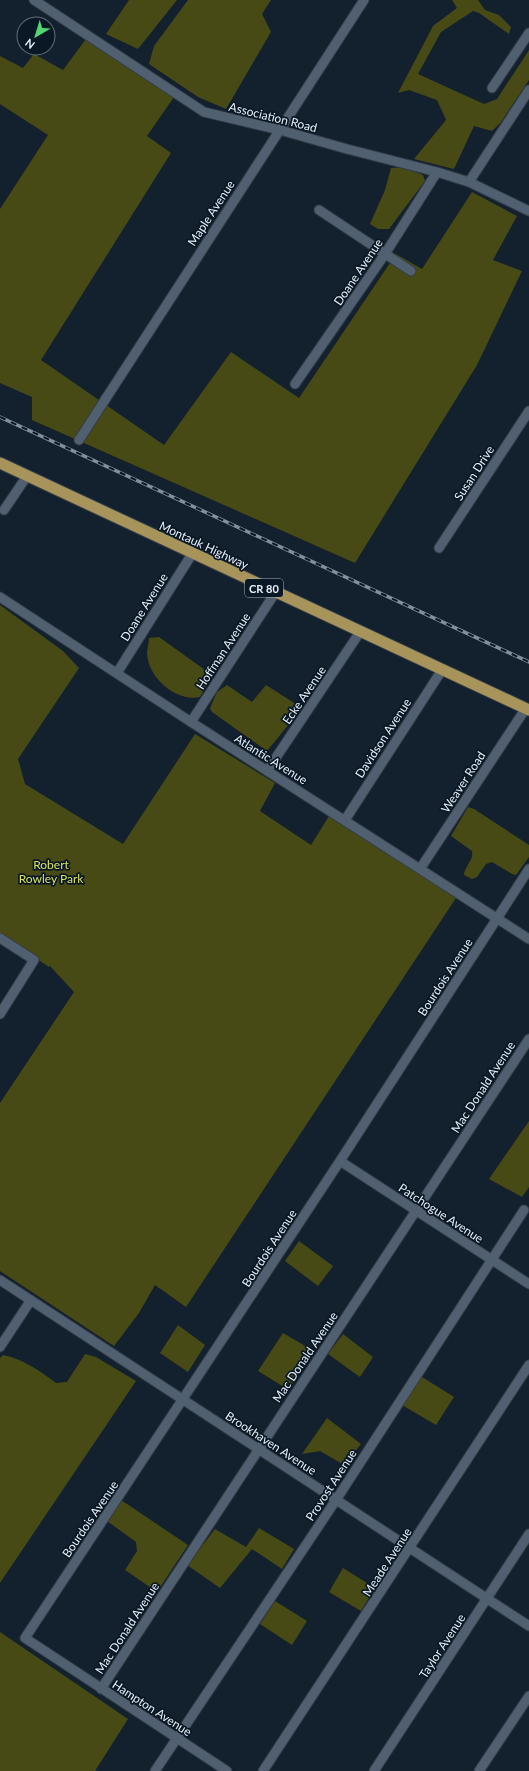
<svg xmlns="http://www.w3.org/2000/svg" width="529" height="1771" viewBox="0 0 529 1771" font-family="Lato,sans-serif">
<style>
.green{fill:#474a15}
.lines{fill:none;stroke-linecap:round;stroke-linejoin:round}
.minor-casing{stroke:#343d48;stroke-width:11}
.primary-casing{stroke:#343d48;stroke-width:13}
.minor{stroke:#516070;stroke-width:9}
.primary{stroke:#a6945a;stroke-width:11}
.rail-casing{stroke:#838e9a;stroke-width:3.5}
.rail{stroke:#0a1724;stroke-width:2;stroke-dasharray:6;stroke-linecap:butt}
.labels{text-anchor:middle;dominant-baseline:central;stroke-width:3.5;stroke-linejoin:round;paint-order:stroke}
.shield{fill:#0a1724;stroke:#a5afb9;stroke-width:1}
.shield-label{font-size:11px;font-weight:bold;fill:#e7f0f9}
.street-label{font-size:12px;fill:#e7f0f9;stroke:#0a1724}
.park-label{font-size:12px;fill:#d8e164;stroke:#0a1724}
</style>
<rect width="100%" height="100%" fill="#13202e"/>
<path class="green" d="M129,0h48l-39,49 -32,-15z
M188,0h83l-9,14 9,18 -45,77 -28,-12 -49,-33 5,-18z
M452,0h26l7,10 14,5 12,12 -2,7 -30,-21 -6,-2 -32,21 -23,42 66,30 13,-5 32,-49v30l-28,42 -9,9 -18,-5 -20,43 -40,-10 32,-39 -9,-20 -28,-10 -11,3 35,-67 24,-18z
M86,39l88,58 -27,39 24,17 -130,207 123,85 67,-93 68,46 97,-144 26,15 50,-77 45,24 -24,44 29,11 -45,94 -122,198 -323,-143v-23l-32,-14v-174l48,-74 -48,-31v-48l23,12 11,-14 29,16z
M403,167l20,8 2,6 -36,48h-11l-8,-5 15,-34 6,-22z
M0,605l63,46 16,17 -61,91 7,25 98,60 72,-110 80,49 -15,28 51,34 18,-29 127,82 -270,409 -31,-22 -16,28 -25,33 -114,-75v-168l74,-111 -24,-26 -1,1 -49,-33z
M159,637l53,38 -12,22c-24,5 -52,-19 -53,-44 0,-5 2,-10 2,-15z
M227,685l25,17 14,-17 36,23 -35,43 -55,-39 -2,-4 7,-16z
M468,807l6,2 55,36v12l-13,18 -4,-1 -20,-12 -6,2 -9,13 -5,2 -8,-4c0,-8 10,-15 8,-24l-21,-15z
M529,1121v66l-7,10 -33,-18z
M299,1241l34,25 -15,20 -33,-25z
M178,1325l27,20 -17,27 -28,-19z
M283,1333l29,17 -23,40 -31,-19z
M343,1334l30,23 -13,20 -32,-23z
M85,1354l11,3 40,24 -136,202v-225l3,-3c20,4 36,15 53,28l11,-1z
M422,1377l32,20 -18,28 -34,-20z
M327,1418l34,26 -17,21 -24,-14 -18,3z
M121,1500l67,45 -31,47 -32,-22 12,-19 -1,-9 -29,-21z
M259,1528l35,21 -12,20 -30,-20 -32,39 -33,-23 28,-36 31,18z
M343,1568l32,20 -14,23 -32,-19z
M275,1601l32,20 -15,24 -32,-21z
M0,1632l128,87 -33,52h-95z"/>
<g class="lines">
<defs>
<path id="minor" d="M34,0l170,112 76,18 67,19 90,23 32,10 60,29
M492,88l37,-55
M469,182l60,-92
M319,210l92,61
M295,384l90,-130 52,-82
M79,440l285,-440
M4,510l23,-34
M439,548l90,-137
M0,597l191,125 338,217
M117,673l75,-119
M191,722l84,-129
M267,771l93,-139
M345,820l97,-150
M420,869l106,-161
M0,938l34,22 -34,54
M340,1161l189,123
M0,1280l529,346
M0,1347l31,-47
M101,1689l428,-650
M155,1771l181,-271 188,-290
M227,1771l-202,-133 315,-477 189,-292
M263,1771l266,-406
M374,1771l155,-237
M479,1771l50,-75"/>
<path id="primary" d="M0,463l529,247"/>
</defs>
<use href="#minor" class="minor-casing"/>
<use href="#primary" class="primary-casing"/>
<use href="#minor" class="minor"/>
<use href="#primary" class="primary"/>
<defs>
<path id="rail" d="M0,417l529,245"/>
</defs>
<use href="#rail" class="rail-casing"/>
<use href="#rail" class="rail"/>
</g>
<g class="labels">
<rect class="shield" x="245" y="579" width="38" height="18" rx="3"/>
<g class="shield-label">
<text x="264" y="588">CR 80</text>
</g>
<g class="street-label">
<text transform="translate(273 117) rotate(14)">Association Road</text>
<text transform="translate(211 213) rotate(-57)">Maple Avenue</text>
<text transform="translate(358 272) rotate(-56)">Doane Avenue</text>
<text transform="translate(474 473) rotate(-57)">Susan Drive</text>
<text transform="translate(204 545) rotate(25)">Montauk Highway</text>
<text transform="translate(144 607) rotate(-58)">Doane Avenue</text>
<text transform="translate(223 651) rotate(-57)">Hoffman Avenue</text>
<text transform="translate(304 695) rotate(-56)">Ecke Avenue</text>
<text transform="translate(383 738) rotate(-57)">Davidson Avenue</text>
<text transform="translate(271 759) rotate(32)">Atlantic Avenue</text>
<text transform="translate(463 782) rotate(-57)">Weaver Road</text>
<text transform="translate(445 977) rotate(-57)">Bourdois Avenue</text>
<text transform="translate(483 1087) rotate(-57)">Mac Donald Avenue</text>
<text transform="translate(441 1213) rotate(33)">Patchogue Avenue</text>
<text transform="translate(269 1248) rotate(-57)">Bourdois Avenue</text>
<text transform="translate(305 1357) rotate(-56)">Mac Donald Avenue</text>
<text transform="translate(271 1443) rotate(33)">Brookhaven Avenue</text>
<text transform="translate(331 1485) rotate(-57)">Provost Avenue</text>
<text transform="translate(90 1519) rotate(-56)">Bourdois Avenue</text>
<text transform="translate(387 1562) rotate(-57)">Meade Avenue</text>
<text transform="translate(127 1628) rotate(-57)">Mac Donald Avenue</text>
<text transform="translate(442 1646) rotate(-57)">Taylor Avenue</text>
<text transform="translate(152 1708) rotate(33)">Hampton Avenue</text>
</g>
<g class="park-label">
<text x="51" y="864">Robert<tspan x="51" dy="14">Rowley Park</tspan></text>
</g>
</g>
<g transform="translate(36 36) rotate(218)"><circle r="19" fill="#0a1724" stroke="#626e79"/>
<path d="M0-3L7 15L0 10L-7 15Z" fill="#50d674"/>
<text y="-6" font-size="11" font-weight="bold" text-anchor="middle" fill="#e7f0f9">N</text>
</g>
</svg>
